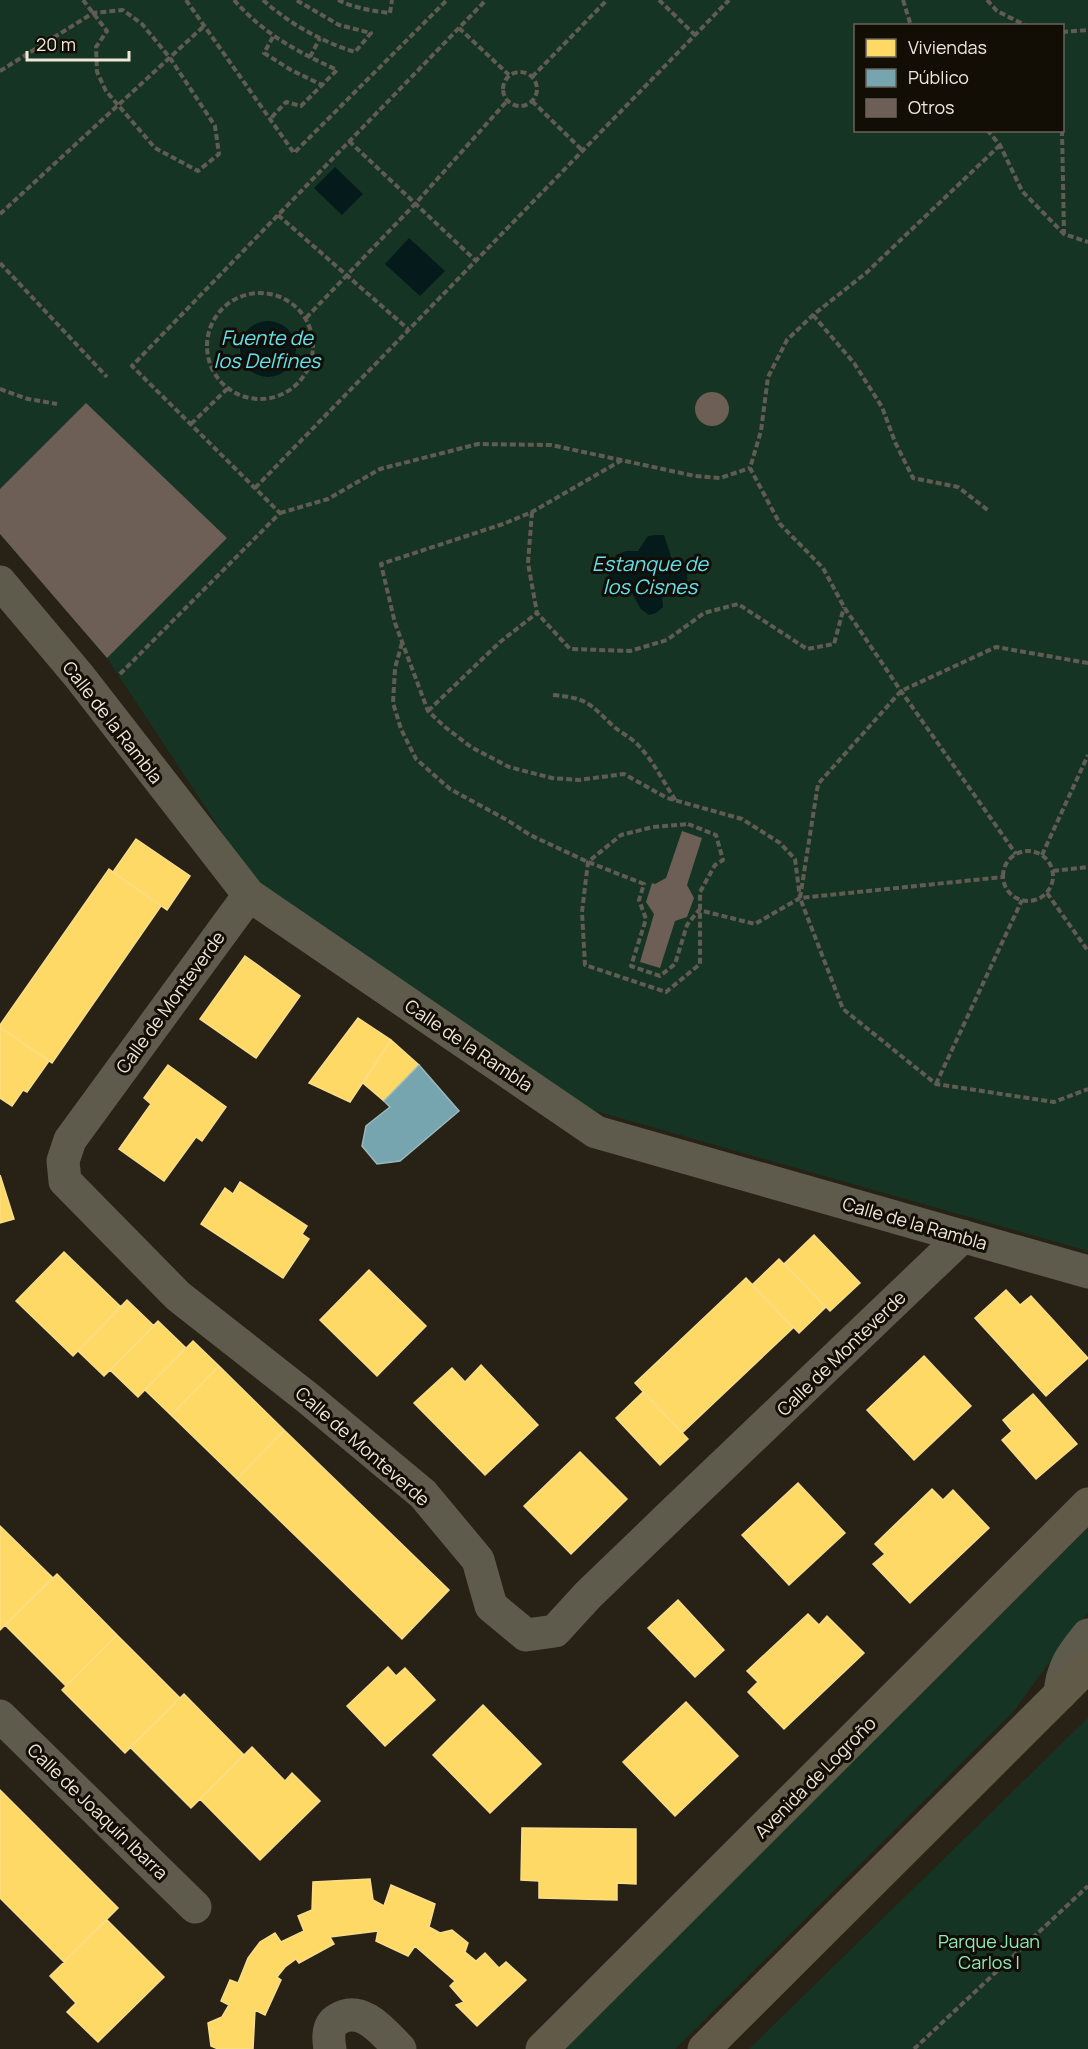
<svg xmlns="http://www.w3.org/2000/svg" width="1088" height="2049" viewBox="0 0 1088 2049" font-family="Manrope,sans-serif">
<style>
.green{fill:#163424;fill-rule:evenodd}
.water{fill:#041a1b}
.homes{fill:#ffd966;stroke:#fadd89;stroke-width:1.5}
.public{fill:#76a5af;stroke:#9ab9bc;stroke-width:1.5}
.building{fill:#6d5e56}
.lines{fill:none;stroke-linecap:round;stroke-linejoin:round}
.path{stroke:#615c52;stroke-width:4;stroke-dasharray:6 3;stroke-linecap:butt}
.minor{stroke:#5f5b4c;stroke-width:33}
.major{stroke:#615a48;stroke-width:33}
.labels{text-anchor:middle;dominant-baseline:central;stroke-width:6;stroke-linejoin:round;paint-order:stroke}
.street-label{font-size:18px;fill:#efe7da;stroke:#120d05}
.park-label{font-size:18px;fill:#8deabb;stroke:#120d05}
.water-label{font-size:20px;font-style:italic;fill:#63e1ec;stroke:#120d05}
</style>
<rect width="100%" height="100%" fill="#272116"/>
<path class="green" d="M0,0h1088v1251l-510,-145 -316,-213 -155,-235 -107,-124zM856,26h206v104h-206z
M1088,1528v85l-10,10 -65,89 -338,337h-111z
M1088,1718v331h-339z"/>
<path class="water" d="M335,167l28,27 -21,21 -28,-27z
M409,238l36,33 -25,25 -35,-32z
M240 349a28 28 0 1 1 56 0a28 28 0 1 1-56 0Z
M656,535h8l8,25c4,2 7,3 10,5 10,9 5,25 -6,30 -4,2 -9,1 -14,2l1,10 -7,6 -7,2 -8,-6 -10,-17 -13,-5 -10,-9 2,-10 6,-13 10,-4h12l10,-15z"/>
<path class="homes" d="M136,839l54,37 -23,34 -54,-38z
M109,869l52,37 -109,157 -52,-36v-2z
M245,956l55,40 -44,62 -56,-39z
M358,1018l33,22 -41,62 -41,-19z
M0,1027l49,34 -22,31 -4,-2 -11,16 -12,-8z
M391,1040l28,25 -35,36 -21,-18z
M168,1065l58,42 -24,34 -6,-4 -32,44 -45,-32 32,-45 -7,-6z
M0,1175l14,44 -14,4z
M240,1182l67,44 -5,8 7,5 -26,39 -82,-54 24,-36 8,6z
M814,1235l46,48 -30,28 -46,-47z
M64,1252l57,55 -48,49 -57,-55z
M779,1259l47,48 -27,26 -47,-48z
M369,1270l57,56 -49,50 -57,-56z
M746,1278l47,50 -111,105 -47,-50z
M1006,1290l14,15 11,-9 57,62 -42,38 -71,-78z
M127,1300l27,26 -50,50 -26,-25z
M158,1321l28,27 -48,49 -28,-27z
M193,1341l26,25 -48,49 -26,-25z
M924,1356l47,50 -57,54 -47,-50z
M481,1365l57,60 -53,50 -71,-72 38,-35 13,14z
M219,1366l65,64 -47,49 -66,-64z
M643,1392l45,47 -28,26 -44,-47z
M1033,1394l44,50 -41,35 -34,-39 10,-9 -9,-11z
M284,1430l165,160 -47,49 -165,-160z
M580,1452l47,47 -56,55 -47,-48z
M798,1483l47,50 -56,52 -47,-50z
M932,1489l11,11 10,-10 36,38 -79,75 -37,-39 12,-10 -10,-10z
M0,1526l53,52 -53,52z
M57,1574l60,61 -51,51 -61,-61z
M678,1600l46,50 -29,27 -47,-49z
M808,1614l11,11 8,-9 37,37 -80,76 -36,-37 10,-10 -11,-11z
M117,1635l63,63 -55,55 -63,-63z
M388,1667l8,9 9,-8 30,32 -50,46 -38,-40z
M184,1694l60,61 -53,53 -61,-61z
M686,1702l52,54 -63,60 -52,-54z
M483,1705l58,59 -51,49 -57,-58z
M252,1747l33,34 7,-8 28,28 -60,59 -60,-61z
M0,1790l118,118 -54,54 -64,-64z
M522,1828l114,1v55l-19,-1v17l-78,-2v-17l-18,-1z
M370,1879l3,21 11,6 7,-21 44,19 -6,23 11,6 12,-3 16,13 -3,9 11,9 9,-8 14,15 7,-6 20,18 -49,46 -21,-21 8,-3 -14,-16 5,-5 -40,-35 -7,10 -32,-15 2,-10 -48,6 4,7 -35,19 -3,-4 -11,8 -8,10 4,3 -16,35 -10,-5 -2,39h-35l-7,-3 -3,-23 14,-6 7,-12 -8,-4 9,-21 8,3 10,-25 12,-16 15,-9 6,9 23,-11 -6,-15 14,-6 1,-28z
M107,1920l57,57 -66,65 -31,-30 9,-9 -26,-27z"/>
<path class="public" d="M419,1065l40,46 -59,50 -23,3 -15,-18 4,-20 24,-19 -6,-6z"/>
<path class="building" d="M695 409a17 17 0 1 1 34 0a17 17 0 1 1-34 0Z
M86,403l141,135 -120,120 -107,-124v-45z
M682,831l20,7 -15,47 7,13 -7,19 -12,4 -15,47 -20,-6 14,-48 -8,-12 6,-19 3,1 11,-6z"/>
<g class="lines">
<path class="path" d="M186,0l108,153 153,-153
M234,0c30,34 62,51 103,70l-36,36 -15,-4 -16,17
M263,0c27,24 57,41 92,52l16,-19 -32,-8 -43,-25
M338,0c16,8 35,11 52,13l2,-13
M659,0l36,35
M903,0l8,26
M987,0l10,11 30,15
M459,28l50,47
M1062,32l26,-2
M273,37l-9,16 27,17 31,15
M310,57l10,-19
M0,71l93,-58 30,-3 19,14 28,34 45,68 4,28 -21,17 -43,-23 -49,-57 -9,-19 -1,-25 11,-16 -24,-31
M503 89a17 17 0 1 1 34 0a17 17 0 1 1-34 0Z
M532,77l75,-77
M532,101l50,49
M987,130l13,15 22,46 42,43 24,8
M1062,130l2,104
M349,141l126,119
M1000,145l-134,128 -53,42 -26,25 -19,37 -7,54 -11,37 30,56 43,44 21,39 57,84 115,163
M0,214l204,-188
M278,215l130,114
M0,263l107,114
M207 346a53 53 0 1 1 106 0a53 53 0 1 1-106 0Z
M813,315l41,48 28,44 13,35 18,36 45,9 31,24
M306,318l109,-114 92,-103
M0,389l28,10 29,5
M191,424l36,-35
M622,460l-90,52 -29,12 -122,40 14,59 33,88 17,16 26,20 38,20 43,11 27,2 45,-6 43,24 75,21 38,24 15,16 5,39
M255,488l474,-488
M532,512l-4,51 9,50 33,36 60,2 37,-11 37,-27 34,-9 69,45 27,-5 10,-37
M280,513l48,-14 52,-30 98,-25 73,1 144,31 25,2 30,-10
M402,643l-7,25 -2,35 8,26 15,30 34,30 57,31 23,15 58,27 56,22 -5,16 7,19 -15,47 29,10 15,-12 12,-39 12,-15 56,14 45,-26 203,-21
M1088,663l-92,-16 -95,44 -83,93 -18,114 43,111 93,75 118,18 34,-13
M120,674l160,-161 -148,-147 354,-366
M553,695c34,3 36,8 60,31 8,7 19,12 26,20 15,16 25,37 37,55
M428,711l72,-69 37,-29
M688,824l28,11 7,25 -8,5 -15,27v72l-34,28 -81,-27 -3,-53 6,-50 33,-27 32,-8z
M1003 876a25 25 0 1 1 50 0a25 25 0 1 1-50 0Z
M1042,855l46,-100
M1053,871l35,-4
M1047,893l41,58
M936,1084l86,-184
M914,2049l174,-163"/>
<path class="minor" d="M0,582l79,94 170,219 347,237 492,140
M249,895l-179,245 -7,21 2,20 113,115 131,103 114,95 55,66 13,46 35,29 29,-4 33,-36 82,-79 293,-280
M1060,1694c2,-27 12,-39 28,-59
M0,1716l195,191
M330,2049c-2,-11 -3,-24 8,-30 24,-15 46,14 62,30"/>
<path class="major" d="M542,2049l546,-545
M704,2049l384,-383"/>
</g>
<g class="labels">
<g class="street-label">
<text transform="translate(113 722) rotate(52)">Calle de la Rambla</text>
<text transform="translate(170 1002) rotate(-54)">Calle de Monteverde</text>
<text transform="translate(469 1045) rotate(34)">Calle de la Rambla</text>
<text transform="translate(915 1223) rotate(16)">Calle de la Rambla</text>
<text transform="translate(841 1353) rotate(-44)">Calle de Monteverde</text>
<text transform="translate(363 1446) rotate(41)">Calle de Monteverde</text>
<text transform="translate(815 1777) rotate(-45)">Avenida de Logroño</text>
<text transform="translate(98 1811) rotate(44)">Calle de Joaquín Ibarra</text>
</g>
<g class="park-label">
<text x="989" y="1941">Parque Juan<tspan x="989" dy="21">Carlos I</tspan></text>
</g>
<g class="water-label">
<text x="267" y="337">Fuente de<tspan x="267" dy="23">los Delfines</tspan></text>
<text x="650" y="563">Estanque de<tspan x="650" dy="23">los Cisnes</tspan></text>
</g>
</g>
<rect x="854" y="24" width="210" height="108" fill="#120d05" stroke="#6a645a" stroke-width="1.5"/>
<rect x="866" y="39" width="30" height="18" fill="#ffd966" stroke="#6a645a" stroke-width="1.5"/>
<text x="908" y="54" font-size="18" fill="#efe7da">Viviendas</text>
<rect x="866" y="69" width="30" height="18" fill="#76a5af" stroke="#6a645a" stroke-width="1.5"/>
<text x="908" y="84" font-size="18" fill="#efe7da">Público</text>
<rect x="866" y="99" width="30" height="18" fill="#6d5e56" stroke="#6a645a" stroke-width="1.5"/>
<text x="908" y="114" font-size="18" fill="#efe7da">Otros</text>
<path d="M27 51v9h102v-9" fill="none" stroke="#efe7da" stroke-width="3"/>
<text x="36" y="51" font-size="18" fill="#efe7da" stroke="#120d05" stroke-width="4.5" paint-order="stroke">20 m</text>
</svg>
